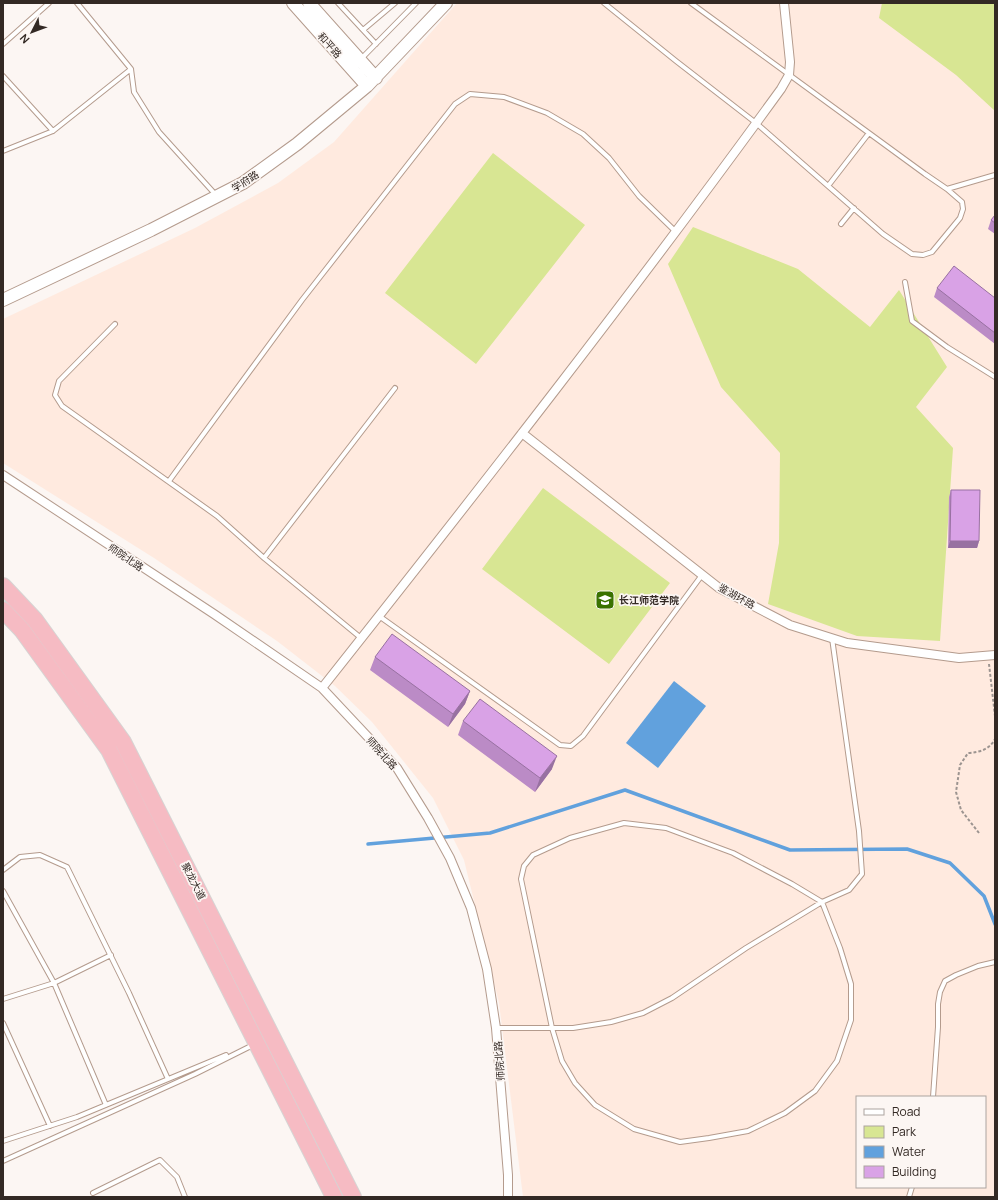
<svg xmlns="http://www.w3.org/2000/svg" width="998" height="1200" viewBox="0 0 998 1200" font-family="Manrope,'Noto Sans SC',sans-serif">
<style>
.built{fill:#ffeadf;fill-rule:evenodd}
.green{fill:#d8e693}
.water{fill:#61a1dd}
.lines{fill:none;stroke-linecap:round;stroke-linejoin:round}
.stream{stroke:#61a1dd;stroke-width:3.5}
.lane-casing{stroke:#b49b8d;stroke-width:6}
.street-casing{stroke:#b49b8d;stroke-width:10}
.secondary-casing{stroke:#b49b8d;stroke-width:14}
.highway-casing{stroke:#d6d4d3;stroke-width:18}
.path{stroke:#9c9490;stroke-width:2;stroke-dasharray:3 2;stroke-linecap:butt}
.lane{stroke:#fff;stroke-width:4}
.street{stroke:#fff;stroke-width:8}
.secondary{stroke:#fff;stroke-width:12}
.highway{stroke:#f6bbc3;stroke-width:16}
.wall{fill:#bb8bc6}
.shaded-wall{fill:#9871a1}
.building{fill:#d9a2e6;stroke:#9871a1}
.labels{text-anchor:middle;dominant-baseline:central;stroke-width:3.5;stroke-linejoin:round;paint-order:stroke}
.street-label{font-size:10px;fill:#332924;stroke:#fcf6f3}
.poi-label{font-size:10px;font-weight:bold;fill:#332924;stroke:#fcf6f3;text-anchor:start}
</style>
<rect width="100%" height="100%" fill="#fcf6f3"/>
<path class="built" d="M457,3h538v1194h-472l-24,-194 -35,-143 -31,-62 -61,-76 -37,-36 -58,-45 -123,-83 -151,-95v-144l192,-91 83,-45 56,-41zM857,1097h128v90h-128z"/>
<path class="green" d="M882,3h113v108l-39,-36 -77,-57z
M493,153l92,72 -109,139 -91,-71z
M693,227l105,42 72,58 29,-37 48,77 -31,40 37,41 -13,193 -83,-5 -89,-32 11,-61 1,-90 -59,-66 -53,-123z
M543,488l127,95 -61,81 -127,-95z"/>
<path class="water" d="M674,681l32,25 -48,62 -32,-25z"/>
<g class="lines">
<path class="stream" d="M368,844l122,-11 135,-43 165,60 117,-1 43,14 34,33 11,28"/>
<defs>
<path id="lane" d="M77,3l54,66 3,23 25,40 56,62
M338,3l25,27 32,-27
M604,3l72,58 80,62 127,111 29,20 11,1 9,-3 28,-34 3,-9 -1,-7 -15,-13
M691,3l234,171 22,15 48,-14
M363,30l13,14
M3,44l46,-41
M360,60l56,-57
M3,76l50,55
M3,151l50,-20 78,-62
M828,186l41,-53
M841,224l13,-16
M905,282l7,39 35,26 48,30
M115,324l-56,57 -4,14 7,11 155,110 47,42 97,80
M169,481l133,-181 153,-196 15,-10 34,3 43,16 36,21 26,24 30,38 36,35
M264,558l131,-170
M379,616l181,129 11,1 12,-10 119,-161
M624,823l42,5 67,25 59,31 30,18 18,46 11,36v36l-14,41 -22,30 -30,22 -37,18 -39,7 -29,4 -46,-13 -39,-24 -20,-22 -13,-22 -10,-33 -31,-149 3,-13 9,-11 37,-17z
M3,870l17,-13 20,-2 27,12 62,126 39,86
M3,891l51,92 52,122
M3,999l51,-16 57,-28
M3,1023l47,103
M496,1028h77l38,-6 32,-9 29,-15 74,-50 76,-46 27,-12 13,-16 -3,-43 -27,-193
M933,1097l5,-70v-23l2,-12 5,-11 11,-6 22,-9 17,-4
M3,1141l74,-24 149,-62
M3,1161l192,-87 58,-29
M93,1193l67,-33 17,17 8,20
M909,1197l3,-10"/>
<path id="street" d="M522,433l197,155 71,37 57,18 112,15 36,-3
M3,475l211,139 108,74 75,80 31,50 22,40 21,50 16,61 9,59 12,147v22
M322,688c156,-197 311,-395 459,-599l8,-14 1,-13 -6,-59"/>
<path id="secondary" d="M293,3l74,83
M309,3l67,75
M3,300l148,-70 92,-47 54,-39 70,-58 79,-83"/>
<path id="highway" d="M3,586l32,34 88,122 230,455
M3,610l19,20 87,120 225,447"/>
</defs>
<use href="#lane" class="lane-casing"/>
<use href="#street" class="street-casing"/>
<use href="#secondary" class="secondary-casing"/>
<use href="#highway" class="highway-casing"/>
<path class="path" d="M989,664l6,52
M979,833l-18,-23 -5,-18 4,-27 8,-12c12,-1 21,-3 27,-14"/>
<use href="#lane" class="lane"/>
<use href="#street" class="street"/>
<use href="#secondary" class="secondary"/>
<use href="#highway" class="highway"/>
</g>
<path class="wall" d="M995,215v19l-7,-5 3,-9z
M937,288l58,10v46l-61,-47z
M951,490l28,51 -2,7h-29l1,-51z
M375,657l95,34 -5,13 -17,23 -78,-57z
M463,721l89,48 -17,23 -77,-57z"/>
<path class="shaded-wall" d="M950,541h29l-2,7h-29z
M470,691l-5,13 -17,23 5,-13z
M557,756l-5,13 -17,23 5,-14z"/>
<path class="building" d="M995,215v8l-4,-3z
M954,266l41,32v35l-58,-45z
M951,490h29l-1,51h-29z
M392,634l78,57 -17,23 -78,-57z
M480,699l77,57 -17,22 -77,-57z"/>
<defs>
<symbol id="university-square" viewBox="-11 -11 22 22"><rect x="-9" y="-9" width="18" height="18" rx="4" fill="#3a7200" stroke="#fcf6f3"/><path d="M0-5L7-2L0 1L-7-2ZM-4 1L0 2.5L4 1V4Q0 6-4 4Z" fill="#fff"/></symbol>
</defs>
<g fill-rule="evenodd">
<use href="#university-square" x="594" y="589" width="22" height="22"/>
</g>
<g class="labels">
<g class="street-label">
<text transform="translate(330 45) rotate(48)">和平路</text>
<text transform="translate(245 181) rotate(-32)">学府路</text>
<text transform="translate(126 557) rotate(34)">师院北路</text>
<text transform="translate(737 596) rotate(29)">鉴湖环路</text>
<text transform="translate(382 753) rotate(48)">师院北路</text>
<text transform="translate(194 881) rotate(63)">聚龙大道</text>
<text transform="translate(499 1061) rotate(-94)">师院北路</text>
</g>
<g class="poi-label">
<text x="619" y="600">长江师范学院</text>
</g>
</g>
<rect width="998" height="1200" fill="none" stroke="#332924" stroke-width="8"/>
<rect x="856" y="1096" width="130" height="92" fill="#fcf6f3" stroke="#aca4a0"/>
<rect x="864" y="1109" width="20" height="6" fill="#ffffff" stroke="#aca4a0"/>
<text x="892" y="1116" font-size="12" fill="#332924">Road</text>
<rect x="864" y="1126" width="20" height="12" fill="#d8e693" stroke="#aca4a0"/>
<text x="892" y="1136" font-size="12" fill="#332924">Park</text>
<rect x="864" y="1146" width="20" height="12" fill="#61a1dd" stroke="#aca4a0"/>
<text x="892" y="1156" font-size="12" fill="#332924">Water</text>
<rect x="864" y="1166" width="20" height="12" fill="#d9a2e6" stroke="#aca4a0"/>
<text x="892" y="1176" font-size="12" fill="#332924">Building</text>
<g transform="translate(32 32) rotate(228)" stroke="#fcf6f3" stroke-width="3" paint-order="stroke">
<path d="M0-3L7 15L0 10L-7 15Z" fill="#332924"/>
<text y="-6" font-size="11" font-weight="bold" text-anchor="middle" fill="#332924">N</text>
</g>
</svg>
